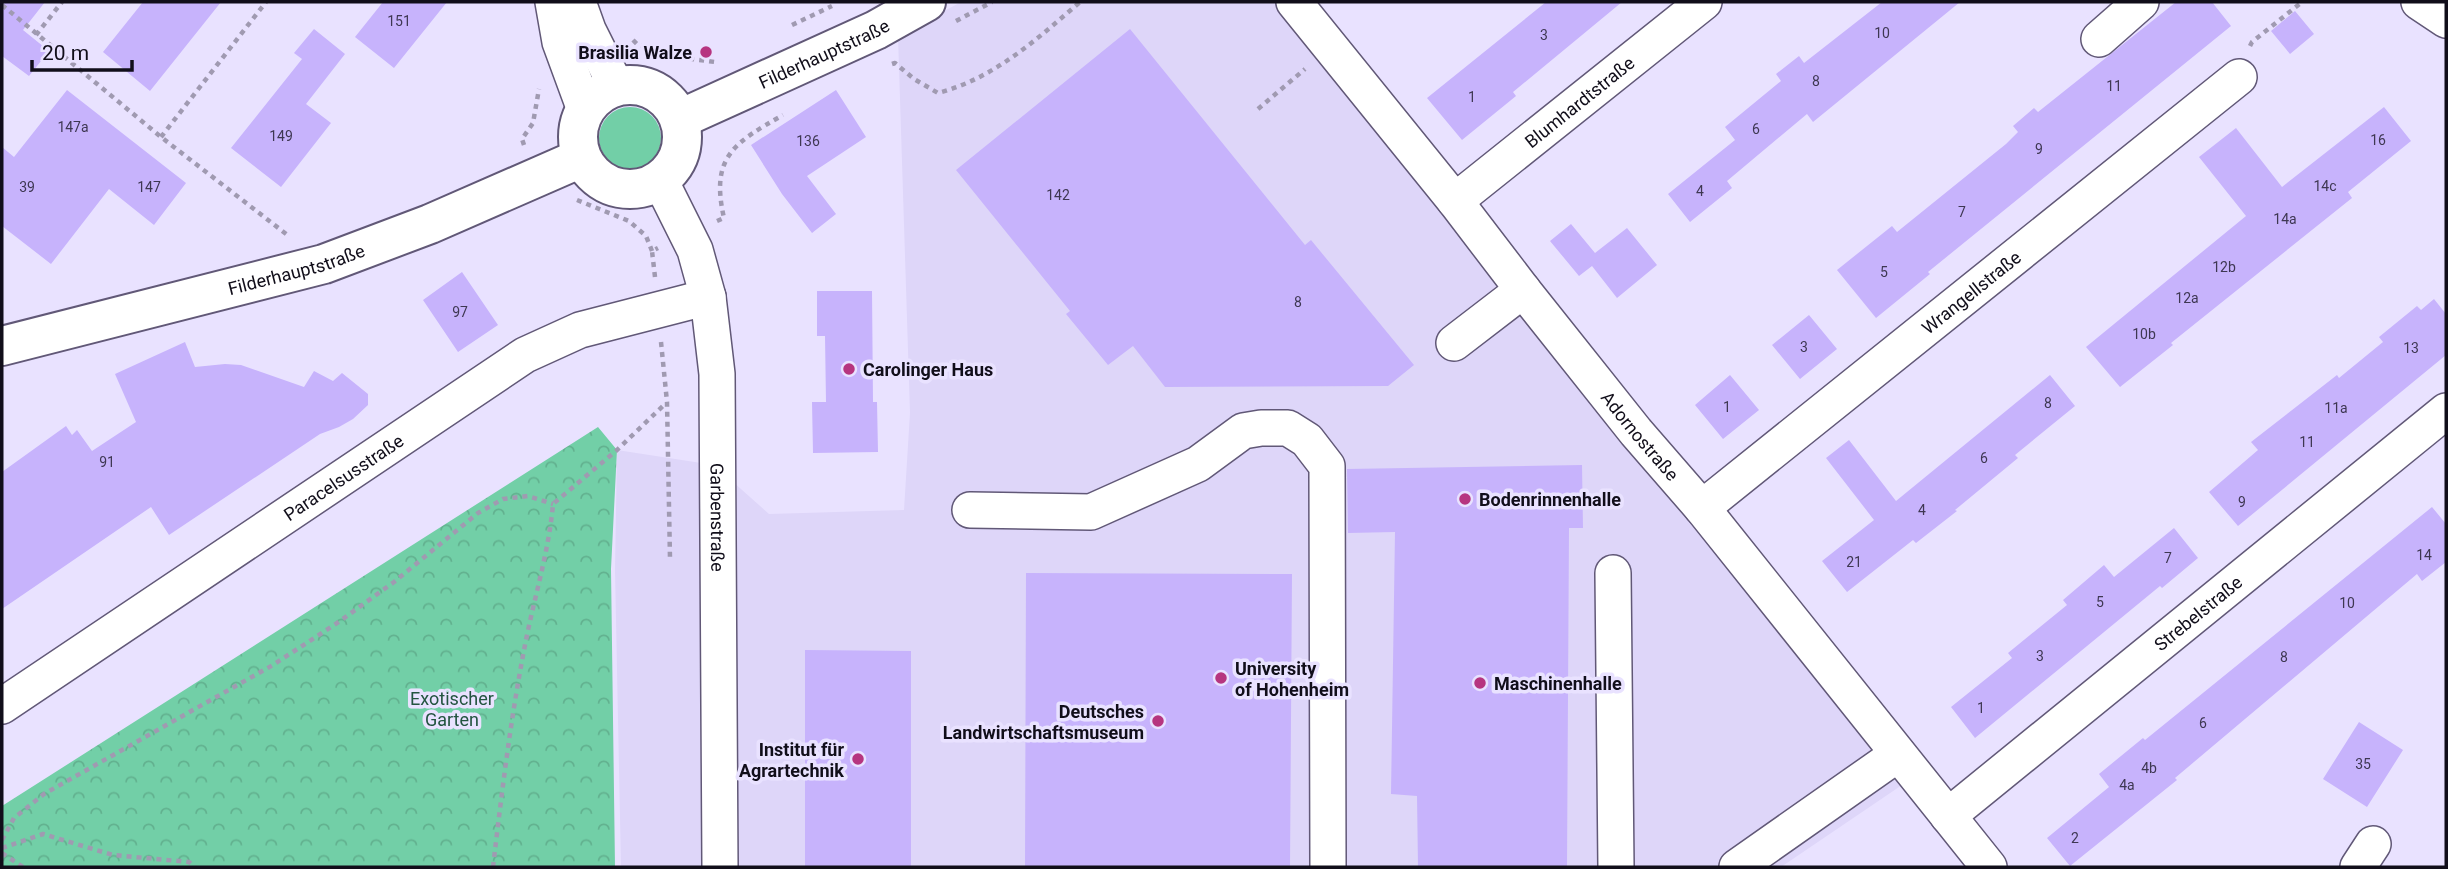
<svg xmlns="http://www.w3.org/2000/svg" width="2448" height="869" viewBox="0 0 2448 869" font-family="Roboto,sans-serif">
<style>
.built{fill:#ded6f9}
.grass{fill:#72cfa7}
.park{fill:url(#park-crowns)}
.building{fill:#c7b3fc}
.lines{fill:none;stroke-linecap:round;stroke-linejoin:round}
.minor-casing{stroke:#615877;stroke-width:38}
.major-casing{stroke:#615877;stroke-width:42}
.path{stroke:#a09ab1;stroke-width:4.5;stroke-dasharray:5 5;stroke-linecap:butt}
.minor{stroke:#fff;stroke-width:35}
.major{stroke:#fff;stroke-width:38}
.poi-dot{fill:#b63580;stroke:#e9e2ff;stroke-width:2.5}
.labels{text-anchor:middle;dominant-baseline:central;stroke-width:7;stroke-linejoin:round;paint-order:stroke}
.number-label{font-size:14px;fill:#3e3752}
.poi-label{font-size:18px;font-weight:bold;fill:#110e1a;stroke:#e9e2ff;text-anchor:start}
.street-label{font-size:18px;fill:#110e1a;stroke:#e9e2ff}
.park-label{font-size:18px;fill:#235440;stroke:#e9e2ff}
</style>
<defs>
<pattern id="park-crowns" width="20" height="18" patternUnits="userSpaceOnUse" patternTransform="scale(1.75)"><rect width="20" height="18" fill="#72cfa7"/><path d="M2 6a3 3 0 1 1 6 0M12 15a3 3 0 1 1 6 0" fill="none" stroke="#62b18f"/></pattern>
</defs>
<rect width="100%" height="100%" fill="#e9e2ff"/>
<path class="built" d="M961,2h317l624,783 -121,82h-1160l-6,-297 2,-120 97,15 55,49 135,-4 6,-97 -12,-377z"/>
<path class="grass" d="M599 138a31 31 0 1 1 62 0a31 31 0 1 1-62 0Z"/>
<path class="park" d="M598,427l19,23 -6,119 4,298h-613v-61z"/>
<path class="building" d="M2,2h43l-22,28 26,21 -20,25 -27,-20z
M143,2h78l-71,89 -47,-39z
M383,2h64l-53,66 -39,-31z
M1546,2h76l-109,90 3,4 -54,44 -35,-42z
M1882,2h78l-147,120 -6,-8 -80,67 5,7 -42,34 -22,-28 67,-54 -10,-13 56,-46 -5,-7 23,-18 5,7z
M2176,2h36l19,24 -303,246 2,2 -54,44 -39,-48 55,-44 5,6 109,-88 12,-12 -5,-6 21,-18 4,4z
M2295,11l19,23 -24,20 -19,-23z
M314,29l31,25 -39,50 25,19 -50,64 -50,-39 71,-89 -8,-6z
M1130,29l175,216 6,-5 103,125 -26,21 -223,1 -32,-41 -25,19 -42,-51 4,-3 -114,-141z
M67,90l119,93 -32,42 -45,-36 -58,75 -49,-38v-79l12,10z
M836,90l30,47 -59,39 29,38 -24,19 -30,-39 -31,-49z
M2384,107l27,34 -63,51 4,6 -181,145 2,2 -53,42 -34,-40 160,-131 -47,-59 37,-29 46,59z
M1571,224l24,29 32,-25 30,37 -40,33 -25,-32 -13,10 -29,-35z
M462,272l36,53 -40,27 -35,-52z
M817,291h55l1,111h4l1,50 -65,1 -1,-51h14l-1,-66h-8z
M2434,299l12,15v41l-208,171 -29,-34 49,-42 -7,-8 86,-67 2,3 44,-36 -4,-5 38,-31 4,4z
M1809,315l28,34 -37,30 -28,-34z
M185,342l10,25 30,-3 16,1 63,22 10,-16 19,10 9,-8 26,21v11l-15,14 -14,8 -19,7 -151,101 -18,-28 -149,102v-137l64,-46 6,9 5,-5 15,21 44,-29 -21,-48z
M1730,375l29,35 -36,29 -28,-34z
M2050,375l25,31 -60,49 3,3 -63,52 2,1 -41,32 -3,-3 -66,52 -25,-31 52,-41 -48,-62 23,-18 47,61z
M1582,465l1,63h-14l-2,339h-149l-1,-71 -26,-2 4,-262 -47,1 -1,-64z
M2432,507l14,17v38l-24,19 -5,-7 -242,204 2,2 -107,86 -23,-28 62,-51 -10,-13 44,-36 2,2z
M2174,528l24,30 -36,30 -2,-2 -185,152 -24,-31 61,-49 -4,-5 59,-48 -4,-5 41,-35 10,12z
M1026,573l266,1 -2,293h-265z
M805,650l106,1v216h-106z
M2359,722l44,28 -36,57 -44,-28z"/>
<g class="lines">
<defs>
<g id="minor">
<path d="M553,2l7,40 25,68"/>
<path d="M578,2l10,28 28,56"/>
<path id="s1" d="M1294,2l161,199 68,89 113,142 66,76 287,359"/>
<path d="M2419,2l27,18"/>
<path d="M2099,39l42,-37"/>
<path id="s2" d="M660,180l35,70 13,47 9,77 3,493"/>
<path id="s3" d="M1455,201l249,-199"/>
<path d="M1454,343l69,-53"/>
<path id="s4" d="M1702,508l537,-431"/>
<path d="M970,510l121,2 107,-48 45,-33 18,-3h27l19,12 20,26 1,401"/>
<path d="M1613,573l3,294"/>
<path id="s5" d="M2,706l523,-351 55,-25 128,-33"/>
<path id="s6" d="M1948,816l498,-405"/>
<path d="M1737,867l161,-113"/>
<path d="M2358,867l15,-23"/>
</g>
<g id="major">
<circle cx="630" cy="137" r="52"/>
<path id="s7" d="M680,119l196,-89 50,-28"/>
<path id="s8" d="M2,346l322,-82 106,-40 151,-66"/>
</g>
</defs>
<use href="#minor" class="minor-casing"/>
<use href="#major" class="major-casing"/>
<path class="path" d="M2,5l159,132 129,100
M956,21l36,-19
M792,25l40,-19
M36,35l26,-33
M633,40l4,4 47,14 31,4
M2250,46l2,-4 50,-40
M892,64l3,-1 19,16 24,14c57,-15 99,-54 142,-91
M1258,109l47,-40
M161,137l105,-135
M524,145l-2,-6 11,-16 6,-34
M577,200l52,21 17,15 6,15
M717,221l7,-3c-14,-61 10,-75 59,-103
M655,277l-3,-26 6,-3
M661,342l6,60 3,157
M2,840l12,-22 30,-24 229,-129 67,-44 54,-39 84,-69 25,-14 25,-3 25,8
M2,848l41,-14 70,21 76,7 6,5
M2,853l21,14
M493,867c9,-76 18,-152 33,-227 9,-45 23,-90 27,-136l64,-54 49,-47"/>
<use href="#minor" class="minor"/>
<use href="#major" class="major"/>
</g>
<g class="poi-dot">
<circle cx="706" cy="52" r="7"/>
<circle cx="849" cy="369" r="7"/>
<circle cx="1465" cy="499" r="7"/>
<circle cx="1221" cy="678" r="7"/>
<circle cx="1480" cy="683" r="7"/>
<circle cx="1158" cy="721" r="7"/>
<circle cx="858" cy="759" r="7"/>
</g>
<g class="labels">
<g class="number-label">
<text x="399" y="21">151</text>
<text x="1882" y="33">10</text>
<text x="1544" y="35">3</text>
<text x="1816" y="81">8</text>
<text x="2114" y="86">11</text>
<text x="1472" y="97">1</text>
<text x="73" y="127">147a</text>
<text x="1756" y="129">6</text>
<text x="281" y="136">149</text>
<text x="2378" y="140">16</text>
<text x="808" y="141">136</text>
<text x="2039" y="149">9</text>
<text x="2325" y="186">14c</text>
<text x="27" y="187">39</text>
<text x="149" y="187">147</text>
<text x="1700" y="191">4</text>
<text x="1058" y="195">142</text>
<text x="1962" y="212">7</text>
<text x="2285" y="219">14a</text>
<text x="2224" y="267">12b</text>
<text x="1884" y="272">5</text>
<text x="2187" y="298">12a</text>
<text x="1298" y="302">8</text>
<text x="460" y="312">97</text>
<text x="2144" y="334">10b</text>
<text x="1804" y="347">3</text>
<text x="2411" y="348">13</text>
<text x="2048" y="403">8</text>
<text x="1727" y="407">1</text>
<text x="2336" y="408">11a</text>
<text x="2307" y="442">11</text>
<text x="1984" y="458">6</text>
<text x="107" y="462">91</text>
<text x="2242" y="502">9</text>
<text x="1922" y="510">4</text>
<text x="2424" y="555">14</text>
<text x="2168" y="558">7</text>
<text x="1854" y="562">21</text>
<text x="2100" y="602">5</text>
<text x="2347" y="603">10</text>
<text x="2040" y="656">3</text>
<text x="2284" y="657">8</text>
<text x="1981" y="708">1</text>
<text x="2203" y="723">6</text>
<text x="2363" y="764">35</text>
<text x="2149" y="768">4b</text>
<text x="2127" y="785">4a</text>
<text x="2075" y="838">2</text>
</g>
<g class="poi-label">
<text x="692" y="52" text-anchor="end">Brasilia Walze</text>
<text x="863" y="369">Carolinger Haus</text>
<text x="1479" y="499">Bodenrinnenhalle</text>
<text x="1235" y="668">University<tspan x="1235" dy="21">of Hohenheim</tspan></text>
<text x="1494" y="683">Maschinenhalle</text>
<text x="1144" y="711" text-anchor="end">Deutsches<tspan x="1144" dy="21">Landwirtschaftsmuseum</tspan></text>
<text x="844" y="749" text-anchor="end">Institut für<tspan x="844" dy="21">Agrartechnik</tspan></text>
</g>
<g class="street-label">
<text stroke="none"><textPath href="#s7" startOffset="158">Filderhauptstraße</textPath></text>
<text stroke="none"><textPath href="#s3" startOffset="159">Blumhardtstraße</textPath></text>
<text stroke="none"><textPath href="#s8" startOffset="304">Filderhauptstraße</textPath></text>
<text stroke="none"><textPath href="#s4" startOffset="345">Wrangellstraße</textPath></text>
<text stroke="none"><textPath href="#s1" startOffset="555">Adornostraße</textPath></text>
<text stroke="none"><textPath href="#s5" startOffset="411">Paracelsusstraße</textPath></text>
<text stroke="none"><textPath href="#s2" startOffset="348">Garbenstraße</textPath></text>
<text stroke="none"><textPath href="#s6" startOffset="322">Strebelstraße</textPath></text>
</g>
<g class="park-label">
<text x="452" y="698">Exotischer<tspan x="452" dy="21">Garten</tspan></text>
</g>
</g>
<rect width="2448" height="869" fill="none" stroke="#110e1a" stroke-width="7"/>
<path d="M32 60v10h100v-10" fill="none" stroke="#110e1a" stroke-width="3.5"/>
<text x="42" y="60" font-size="21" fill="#110e1a" stroke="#e9e2ff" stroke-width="5" paint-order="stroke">20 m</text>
</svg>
